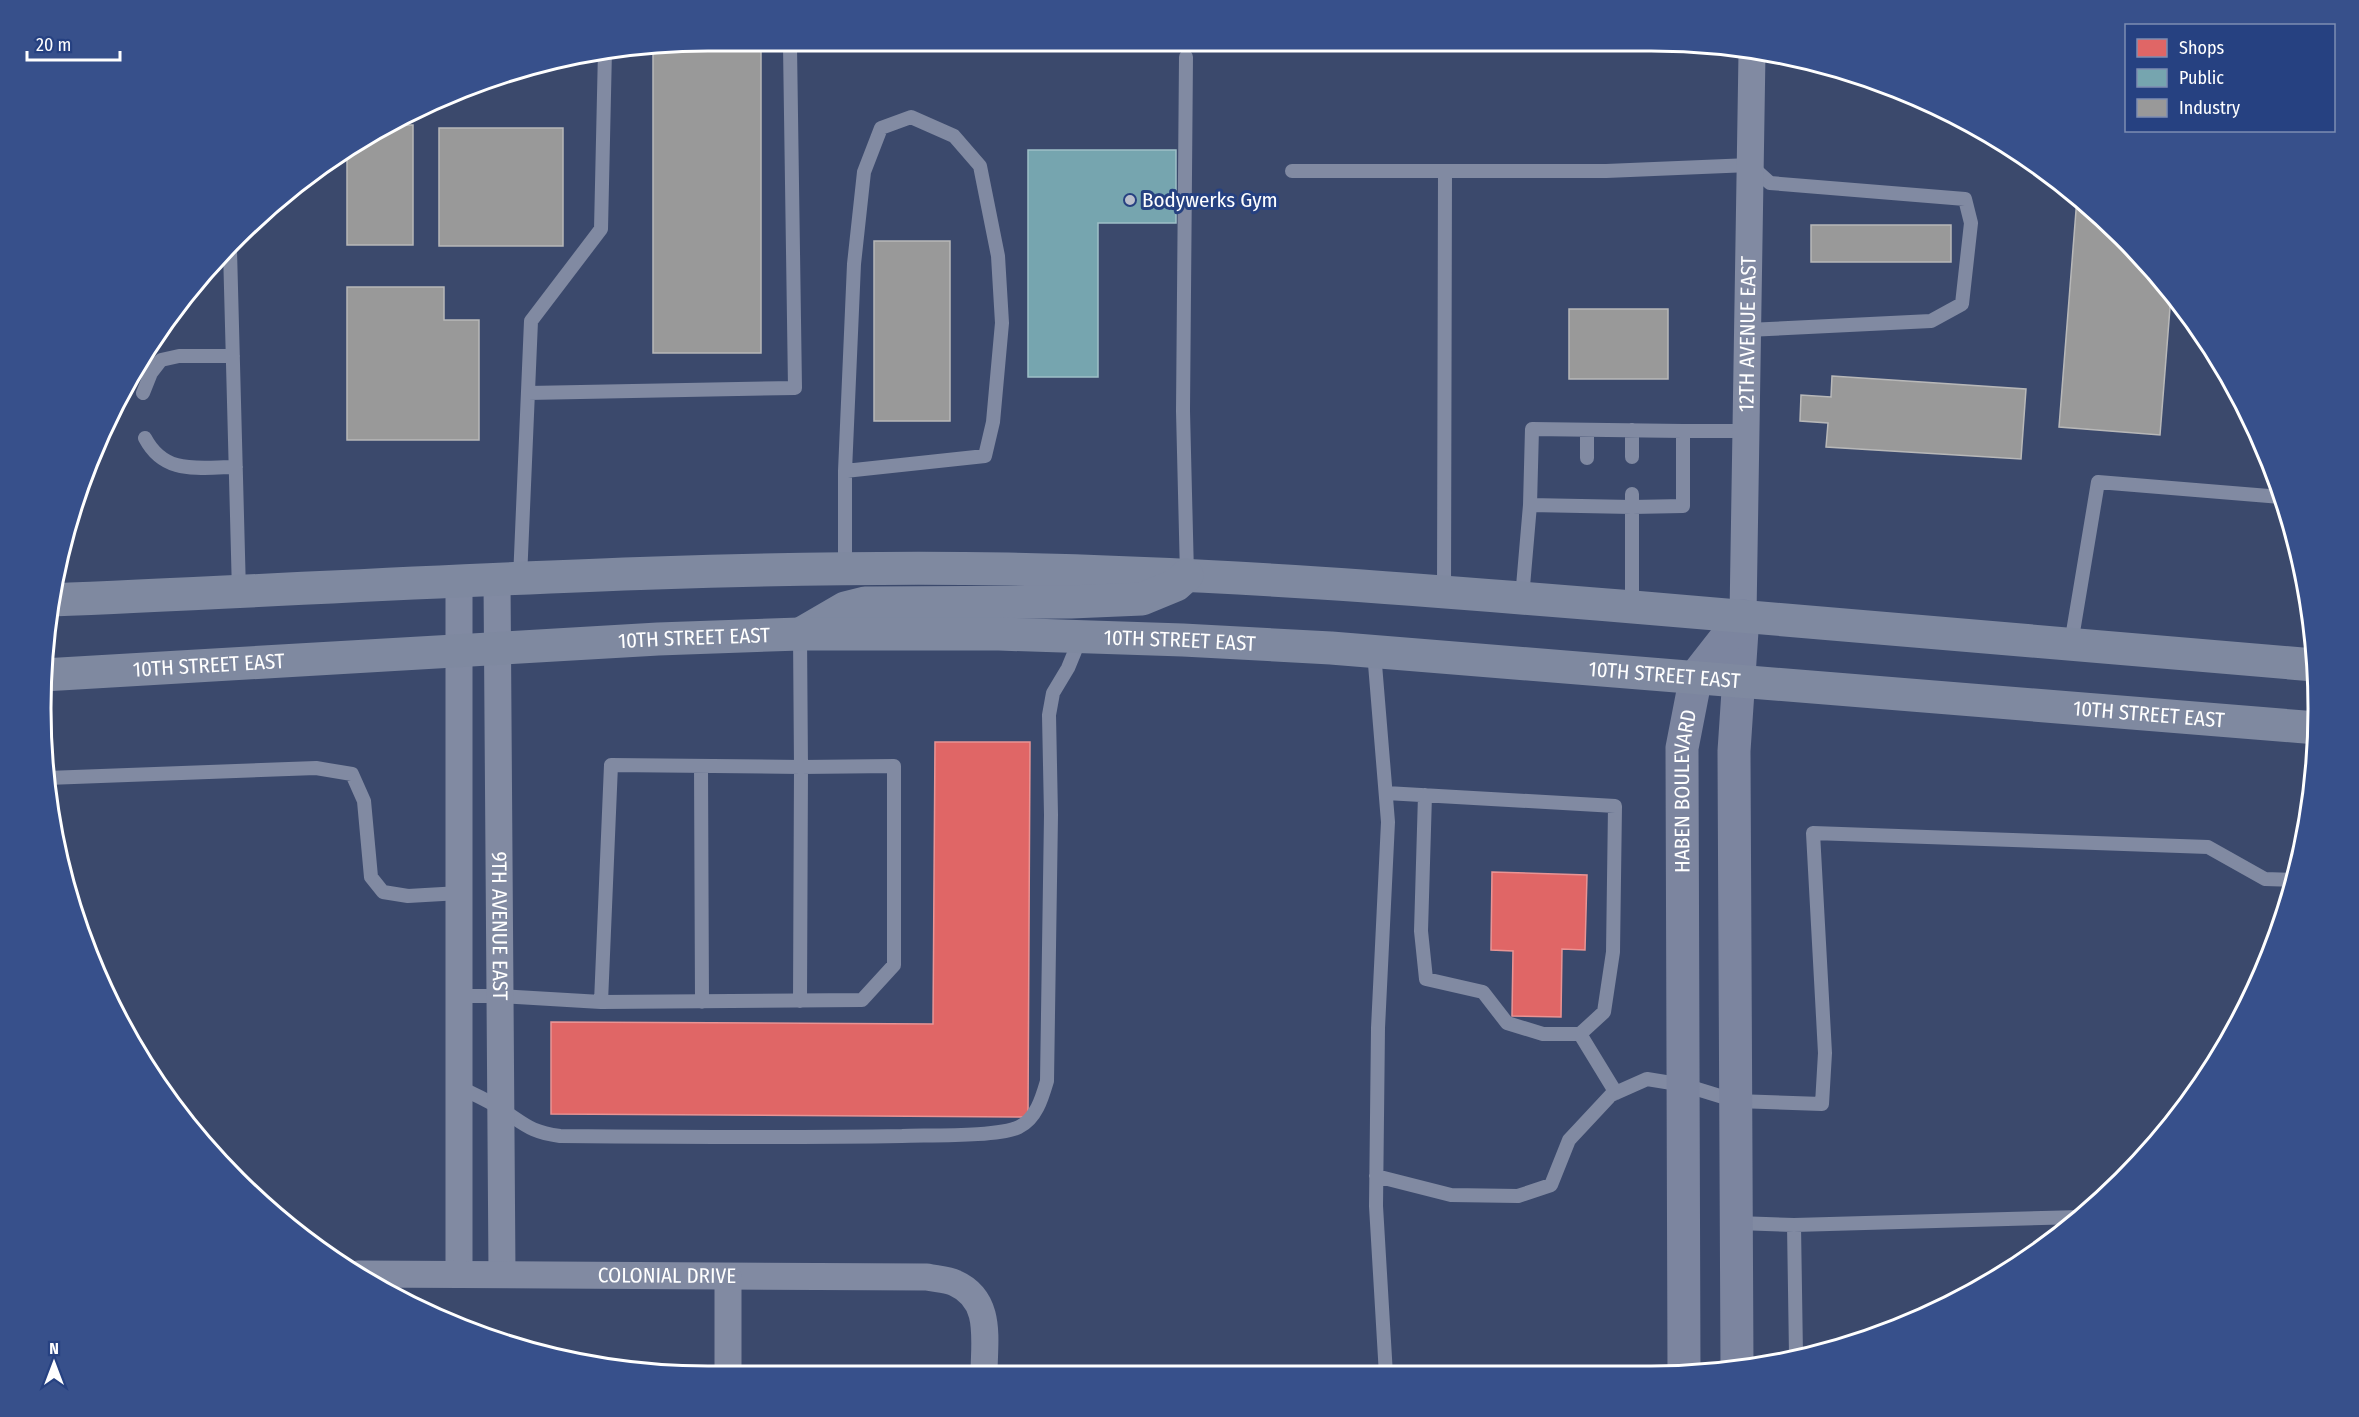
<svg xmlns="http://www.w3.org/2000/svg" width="2359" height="1417" viewBox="0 0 2359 1417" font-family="'Fira Sans Condensed',sans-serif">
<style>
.shops{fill:#e06666;stroke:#e99494;stroke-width:1.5}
.public{fill:#76a5af;stroke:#9fc0c7;stroke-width:1.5}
.industry{fill:#999;stroke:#b8b8b8;stroke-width:1.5}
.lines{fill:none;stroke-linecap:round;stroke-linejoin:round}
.lane{stroke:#818aa2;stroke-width:14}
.street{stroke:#818aa2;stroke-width:27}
.secondary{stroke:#7c859f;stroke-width:33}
.primary{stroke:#7f89a0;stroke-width:33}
.poi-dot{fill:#babfcc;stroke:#264181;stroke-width:2}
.labels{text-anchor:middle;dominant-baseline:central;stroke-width:6;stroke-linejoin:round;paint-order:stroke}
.poi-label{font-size:21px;fill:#fff;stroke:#264181;text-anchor:start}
.street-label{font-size:21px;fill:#fff;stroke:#264181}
.rim{fill:none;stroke:#fff;stroke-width:3}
</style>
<rect width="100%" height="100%" fill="#3b496c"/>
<path class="shops" d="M935,742h95l-2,375 -477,-3v-92l382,2z
M1492,872l95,3 -2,75 -23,-1 -1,68 -49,-1 1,-65 -22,-1z"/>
<path class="public" d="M1028,150h148v73h-78v154h-70z"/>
<path class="industry" d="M653,46h108v307h-108z
M388,125h25v120h-66v-95z
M439,128h124v118h-124z
M2077,198l46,38 48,59 -11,140 -101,-8z
M1811,225h140v37h-140z
M874,241h76v180h-76z
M347,287h97v33h35v120h-132z
M1569,309h99v70h-99z
M1832,376l194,13 -5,70 -195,-12 2,-24 -28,-2 1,-26 30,2z"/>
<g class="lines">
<path class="lane" d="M1186,57l-3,354 4,164
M1292,171h314l144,-6 20,18 195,16 6,24 -9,81 -31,17 -184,9
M230,250l9,342
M143,393l8,-20 10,-13 18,-4h54
M528,393l267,-5 -5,-342
M1587,430v28
M1632,430v27
M145,438c20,38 54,29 91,29
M845,471l140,-15 8,-34 9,-99 -4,-67 -18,-90 -26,-30 -43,-19 -30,11 -17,44 -10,92 -9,207v98
M1632,494v13l51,-1v-75h63
M1530,505l2,-76 151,2
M520,579l11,-258 70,-92 4,-179
M1444,592l1,-421
M1522,598l8,-93 102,2v100
M2071,644l27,-162 183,15
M1374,652l14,170 -10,206 -2,178 10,169
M2310,665l2,-27
M701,766l1,236
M47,778l269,-10 36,6 12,27 7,76 12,15 25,4 52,-3
M1386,793l229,13 -2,146 -9,60 -24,22 36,59
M1425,795l-4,136 5,48 57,13 24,31 36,11h37
M459,996h40l102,6 261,-2 32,-35v-199l-93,1 -1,-133
M601,1002l10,-237 190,2 -1,234
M459,1087c14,7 29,13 42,22 25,16 29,23 59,27 114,1 228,2 342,0 25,-1 97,1 117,-9 17,-8 23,-29 28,-46l4,-266 -2,-100 4,-22 15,-25 7,-17 1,-15
M1376,1176l75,19 67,1 33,-11 18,-45 42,-45 36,-16 37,6 52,16 86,3 3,-51 -12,-220 395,14 57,32 28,1
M1737,1223l57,2
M1796,1355l-2,-130 287,-8"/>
<g class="street">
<path id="s1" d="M497,580l5,694"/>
<path d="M459,582v692"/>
<path id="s2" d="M1743,616l9,-563"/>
<path id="s3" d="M358,1274l569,3c9,2 20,2 28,6 38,17 29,57 29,92"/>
<path d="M728,1375v-98"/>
</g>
<g class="secondary">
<path d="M1737,1367l-3,-616 9,-135"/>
<path id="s4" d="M1684,1375l-2,-627 14,-72 47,-60"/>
</g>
<g class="primary">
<path d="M51,600c319,-13 638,-36 957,-31 209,4 417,21 625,38 227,19 454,38 681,58"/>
<path d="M802,633l43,-25 20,-5 206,-1 71,-3 34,-14 11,-10"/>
<path id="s5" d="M43,675l615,-36 142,-5h199l184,6 148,8 986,80"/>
</g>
</g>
<circle class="poi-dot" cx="1130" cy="200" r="6"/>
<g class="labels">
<g class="poi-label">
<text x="1142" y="200">Bodywerks Gym</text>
</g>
<g class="street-label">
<text stroke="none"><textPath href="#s2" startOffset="282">12TH AVENUE EAST</textPath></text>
<text stroke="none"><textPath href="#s5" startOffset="652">10TH STREET EAST</textPath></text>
<text stroke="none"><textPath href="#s5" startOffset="1138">10TH STREET EAST</textPath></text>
<text stroke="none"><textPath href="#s5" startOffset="166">10TH STREET EAST</textPath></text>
<text stroke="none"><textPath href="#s5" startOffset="1624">10TH STREET EAST</textPath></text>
<text stroke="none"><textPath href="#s5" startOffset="2110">10TH STREET EAST</textPath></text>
<text stroke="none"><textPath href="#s4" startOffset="584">HABEN BOULEVARD</textPath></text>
<text stroke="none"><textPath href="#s1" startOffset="346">9TH AVENUE EAST</textPath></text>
<text stroke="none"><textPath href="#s3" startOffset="309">COLONIAL DRIVE</textPath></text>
</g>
</g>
<path d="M0 0H2359V1417H0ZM708 51H1651A657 657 0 0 1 2308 708V709A657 657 0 0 1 1651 1366H708A657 657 0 0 1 51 709V708A657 657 0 0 1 708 51Z" fill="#37508b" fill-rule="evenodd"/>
<path class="rim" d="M708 51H1651A657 657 0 0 1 2308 708V709A657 657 0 0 1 1651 1366H708A657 657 0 0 1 51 709V708A657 657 0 0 1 708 51Z"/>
<rect x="2125" y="24" width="210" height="108" fill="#264181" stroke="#7d8db3" stroke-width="1.5"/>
<rect x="2137" y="39" width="30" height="18" fill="#e06666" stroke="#7d8db3" stroke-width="1.5"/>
<text x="2179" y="54" font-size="18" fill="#ffffff">Shops</text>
<rect x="2137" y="69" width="30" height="18" fill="#76a5af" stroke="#7d8db3" stroke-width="1.5"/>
<text x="2179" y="84" font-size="18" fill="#ffffff">Public</text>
<rect x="2137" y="99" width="30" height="18" fill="#999999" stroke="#7d8db3" stroke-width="1.5"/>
<text x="2179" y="114" font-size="18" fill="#ffffff">Industry</text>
<g transform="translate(54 1363)" stroke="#264181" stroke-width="4.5" paint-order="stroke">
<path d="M0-4.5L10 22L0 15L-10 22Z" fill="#ffffff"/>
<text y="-9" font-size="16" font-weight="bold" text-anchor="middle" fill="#ffffff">N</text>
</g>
<path d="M27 51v9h93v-9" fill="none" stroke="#ffffff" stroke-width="3"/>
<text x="36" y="51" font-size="18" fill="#ffffff" stroke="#264181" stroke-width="4.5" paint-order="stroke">20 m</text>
</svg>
